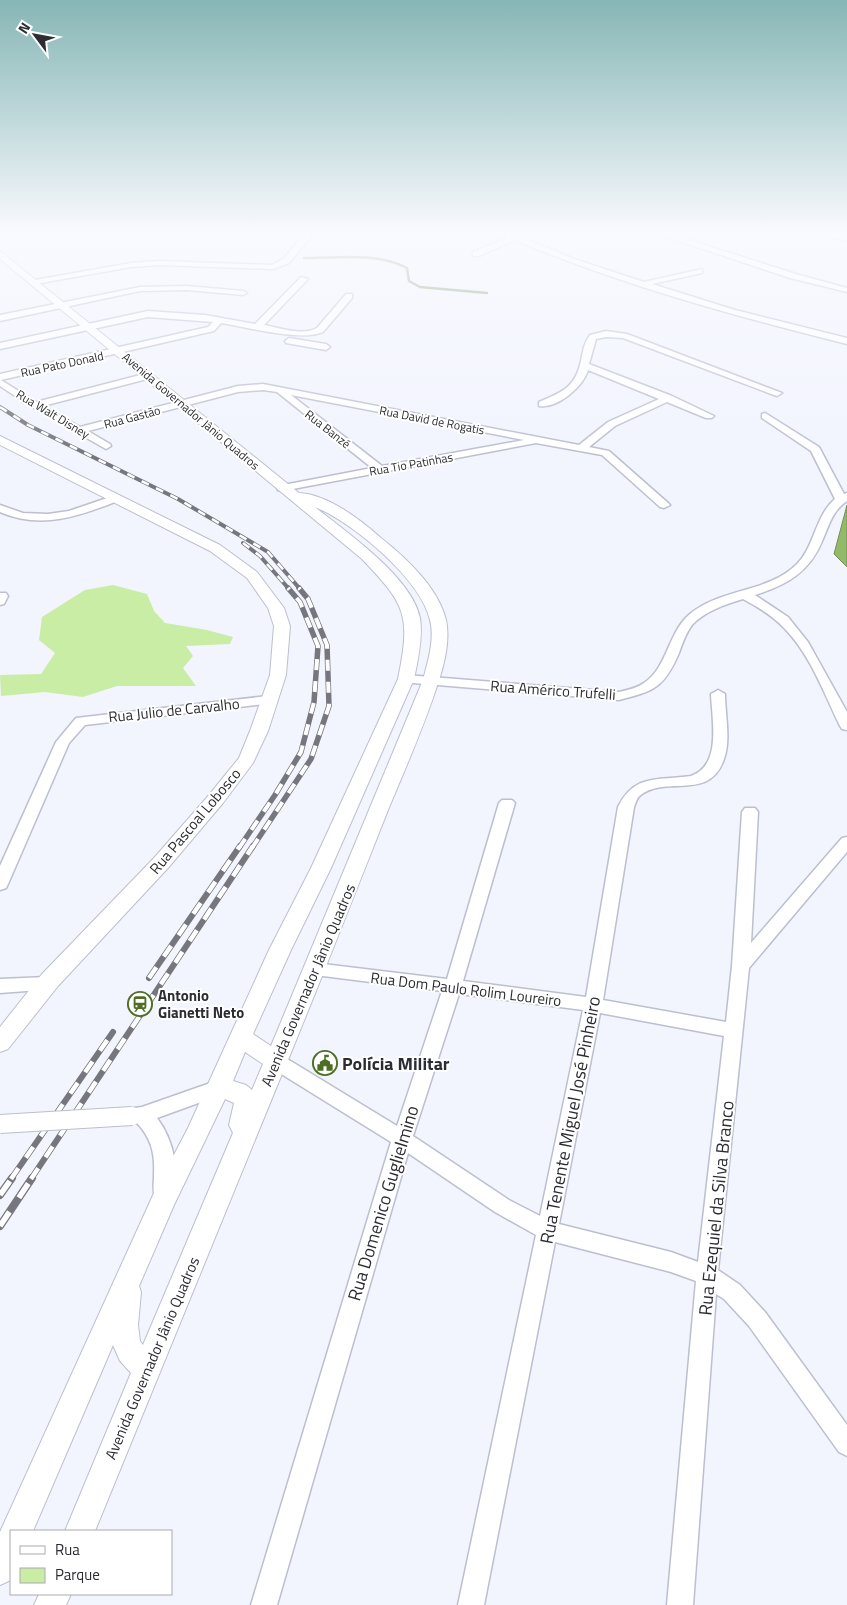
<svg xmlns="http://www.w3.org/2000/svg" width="847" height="1605" viewBox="0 0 847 1605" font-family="'Titillium Web',sans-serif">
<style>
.green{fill:#caeda5}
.water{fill:#93ba68;stroke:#749058}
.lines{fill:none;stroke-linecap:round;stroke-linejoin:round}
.stream{stroke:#749058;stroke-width:2.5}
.minor-casing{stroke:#bcbfcf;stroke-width:3}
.major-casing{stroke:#bcbfcf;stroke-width:2}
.minor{fill:#fff;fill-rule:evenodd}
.major{fill:#fff;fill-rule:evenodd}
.rail-far3-casing{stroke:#76777e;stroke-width:4}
.rail-far2-casing{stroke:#76777e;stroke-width:5.5}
.rail-far1-casing{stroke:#76777e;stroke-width:6}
.rail-casing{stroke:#76777e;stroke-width:8}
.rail-far3{stroke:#fff;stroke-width:2.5;stroke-dasharray:8;stroke-linecap:butt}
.rail-far2{stroke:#fff;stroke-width:4;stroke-dasharray:11;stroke-linecap:butt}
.rail-far1{stroke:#fff;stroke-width:4.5;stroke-dasharray:13;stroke-linecap:butt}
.rail{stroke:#fff;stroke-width:5.5;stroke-dasharray:17;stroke-linecap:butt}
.minor-bridge-casing{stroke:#bcbfcf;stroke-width:20;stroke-linecap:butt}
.minor-bridge{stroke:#fff;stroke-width:18}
.labels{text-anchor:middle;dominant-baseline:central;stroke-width:4;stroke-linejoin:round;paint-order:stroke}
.far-street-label{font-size:12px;fill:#2c2d33;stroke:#fff}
.street-label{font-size:15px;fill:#2c2d33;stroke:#fff}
.poi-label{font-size:15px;font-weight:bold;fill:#2c2d33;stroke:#fff;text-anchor:start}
.near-poi-label{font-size:18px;font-weight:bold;fill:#2c2d33;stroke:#fff;text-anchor:start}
.near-street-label{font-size:18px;fill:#2c2d33;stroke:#fff}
</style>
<rect width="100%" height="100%" fill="#f2f4fe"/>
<path class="green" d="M113,585l34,9 7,17 11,12 42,7 26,7 -3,7 -44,2 7,10 -10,12 13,18h-79l-34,11 -38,-5 -44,4 -1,-21 41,-1 14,-21 -16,-13 3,-23 43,-27z"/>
<path class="water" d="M847,505v62l-13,-13z"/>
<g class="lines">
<path class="stream" d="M304,258c33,0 73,-6 103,10l2,13 11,6 67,6"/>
<defs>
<path id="minor" d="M308,231h8l-27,32 -16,6 -114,-4 -28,2 -96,17 -4,-2 4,-2 96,-17 28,-2 113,4 11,-6z
M496,231h11l67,28 70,23 58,-13v4l-50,11 83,26 112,28v6c-112,-28 -225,-59 -332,-104l-36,16h-6v-4l36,-15z
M649,231h12l135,43 51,14v4l-57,-14z
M811,231h13l23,6v4z
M301,277l7,2 -44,46c16,3 38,11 53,3l29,-34h6v4l-29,34c-21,10 -77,-5 -102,-9l-7,8 -213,49 35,22 112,-29 3,1v4l-108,28 37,21 158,-41 25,-2 316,61 29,-23 51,-23 -71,-29c-5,17 -31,39 -49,36v-4c23,-10 36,-14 42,-41 2,-10 3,-18 9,-26l16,-4 21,3 155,59 -5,3 -3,-1 -151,-57 -17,-1 -10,2 -7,25 83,32 42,20 -2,2h-6l-39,-16 -52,24 -26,21 20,4 59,52 2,2 -6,3 -4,-1 -58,-52 -66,-12 -254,48 -4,-1 -1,-2 1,-2 94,-18 -95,-76 -14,-2 -25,2 -150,39 22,13 1,2 -5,3 -74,-42 -32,-21v-12l199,-45 9,-2 5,-5 -65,-5 -148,32v-6l148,-32 57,4 50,9zM291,395l233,45 -142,26z
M187,286l56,5 4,2 -4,2 -56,-5 -47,1 -140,30v-6l140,-28z
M289,338l37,6 4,3 -4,3 -40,-7 -1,-2z
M765,413l54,34 25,47 3,-1v8c-14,9 -18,24 -24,38 -13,33 -36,46 -68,56l33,22 20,25 39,70v18l-5,-1 -2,-3c-16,-33 -30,-72 -56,-98 -11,-12 -26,-21 -41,-29 -17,5 -38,12 -51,26 -6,8 -10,19 -13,28 -15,35 -25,38 -60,47l-218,-18 -2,-3 7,-4 213,17c9,-2 18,-4 25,-9 24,-16 24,-51 46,-69 31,-26 78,-21 107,-50 18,-18 18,-48 38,-65l-24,-48 -49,-33v-4z
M116,495l5,3 -1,2c-40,16 -79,30 -120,12v-7l23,8 25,1 21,-3z
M0,593h6l2,3 -4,8 -4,1z
M718,690l7,4c0,20 6,46 -1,65 -14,42 -56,17 -82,35 -5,3 -6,8 -8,13l-31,193 123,22 6,-56 10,-154 3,-4h10l3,4 -7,131 91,-105 5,-1v15l-98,116 -31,302 22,15 25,27 82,113v31l-8,-4 -90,-126 -25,-27 -8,-5 -23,311h-26l29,-324 -25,-9 -116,-30 -71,363h-26l78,-370 -41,-23 -87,-59 -131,452h-26l140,-463 -121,-75 -2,-5 2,-5 7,-2 7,2 113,69 45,-135 -127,-16 -6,-1 -3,-5 3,-5 6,-1 132,16 52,-176 3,-3h10l3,3 -52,178 123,16 32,-190c17,-34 40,-26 73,-31 31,-11 21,-56 20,-82zM459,994l124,16 -43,206 -31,-16 -96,-64zM600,1013l124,23 -26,226 -27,-10 -112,-28z
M268,696l5,1 2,3 -2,3 -188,22 -16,18 -61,141 -2,4 -6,2v-24l56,-124 20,-24z
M47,977l6,2 3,5 -3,5 -53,4v-14z
M219,1080l7,3 2,5 -2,5 -69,25c16,21 25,56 13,81l-7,3 -7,-3c-4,-8 -2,-15 -2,-24 1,-21 -2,-36 -17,-52l-11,-2 -3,-6 3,-6 16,-2z"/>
<path id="major" d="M0,251l299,242c28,1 62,27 82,45 25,20 57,49 65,82 4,19 -1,42 -7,60 -14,44 -33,87 -51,130 -33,84 -66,167 -100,250l1,2 -5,7 -189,462h-30l66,-158 -11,-12 -7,-16 -80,186h-22v49l-11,5v-53l154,-339 34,-65 81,-178 42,-82 87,-189c13,-64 8,-74 -36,-120l-362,-300zM315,507c37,15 106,72 115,113 5,19 -2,41 -7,60l-152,366 -18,-12 38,-84 40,-82 83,-189c4,-18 9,-43 6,-61 -8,-41 -74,-86 -105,-111zM245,1052l18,12 -11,26 -6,-5 -13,-4zM225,1099l9,4 -5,22 4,8 -90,212 -3,-4 -2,-16 3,-33 -2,-6 35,-81z
M0,436l220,109 37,27 27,36 6,18 -4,49 -18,56 -15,32 -30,40 -55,65 -110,118 -50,63 -8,3v-25l42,-53 112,-116 55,-63 30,-37 11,-27 20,-56 4,-49 -6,-18 -21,-30 -37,-27 -210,-106z
M39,1594h32l-5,11h-32z"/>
</defs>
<use href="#minor" class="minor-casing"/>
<use href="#major" class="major-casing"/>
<use href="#minor" class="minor"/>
<use href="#major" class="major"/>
<defs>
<path id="rail-far3" d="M0,407l28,18 150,74 90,53 32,37
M243,543l17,13 29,33"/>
<path id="rail-far2" d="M239,848l36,-53 26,-43 13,-50 4,-56 -18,-44 -12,-14
M252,848l59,-89 18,-53 -2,-61 -19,-46 -9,-11"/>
<path id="rail-far1" d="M149,978l91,-132
M11,1179l102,-147
M31,1179l222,-333"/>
<path id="rail" d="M0,1195l12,-17
M0,1226l32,-48"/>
</defs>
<use href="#rail-far3" class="rail-far3-casing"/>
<use href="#rail-far2" class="rail-far2-casing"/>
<use href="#rail-far1" class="rail-far1-casing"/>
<use href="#rail" class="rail-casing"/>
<use href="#rail-far3" class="rail-far3"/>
<use href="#rail-far2" class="rail-far2"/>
<use href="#rail-far1" class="rail-far1"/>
<use href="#rail" class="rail"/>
<defs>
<path id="minor-bridge" d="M0,1124l132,-8"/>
</defs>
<use href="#minor-bridge" class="minor-bridge-casing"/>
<use href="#minor-bridge" class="minor-bridge"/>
</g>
<linearGradient id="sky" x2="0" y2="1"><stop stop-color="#86b6b5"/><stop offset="0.51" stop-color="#f9faff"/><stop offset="1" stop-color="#f9faff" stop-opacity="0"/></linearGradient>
<rect width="847" height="456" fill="url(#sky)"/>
<defs>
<symbol id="station-ring" viewBox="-11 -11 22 22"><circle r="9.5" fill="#fff" stroke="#4e6e24" stroke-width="1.5"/><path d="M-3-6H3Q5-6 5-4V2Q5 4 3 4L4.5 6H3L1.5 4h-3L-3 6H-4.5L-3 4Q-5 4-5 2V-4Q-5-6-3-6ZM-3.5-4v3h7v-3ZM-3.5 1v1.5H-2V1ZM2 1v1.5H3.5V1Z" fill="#4e6e24"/></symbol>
<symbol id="civic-ring" viewBox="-11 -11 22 22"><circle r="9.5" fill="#fff" stroke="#4e6e24" stroke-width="1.5"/><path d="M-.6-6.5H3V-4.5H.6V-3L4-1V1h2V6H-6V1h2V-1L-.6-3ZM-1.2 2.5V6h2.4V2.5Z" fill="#4e6e24"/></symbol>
</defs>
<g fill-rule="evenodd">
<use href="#station-ring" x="126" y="990" width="28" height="28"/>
<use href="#civic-ring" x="311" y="1049" width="28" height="28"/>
</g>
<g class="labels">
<g class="far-street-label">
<text transform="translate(62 364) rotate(-12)">Rua Pato Donald</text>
<text transform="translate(191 411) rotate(40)">Avenida Governador Jânio Quadros</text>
<text transform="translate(53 414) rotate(31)">Rua Walt Disney</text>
<text transform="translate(132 417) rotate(-15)">Rua Gastão</text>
<text transform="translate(432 420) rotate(11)">Rua David de Rogatis</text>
<text transform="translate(328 429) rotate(38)">Rua Banzé</text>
<text transform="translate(411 464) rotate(-10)">Rua Tio Patinhas</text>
</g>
<g class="street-label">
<text transform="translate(553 690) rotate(4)">Rua Américo Trufelli</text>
<text transform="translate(174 710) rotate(-6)">Rua Julio de Carvalho</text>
<text transform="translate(195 821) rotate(-50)">Rua Pascoal Lobosco</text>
<text transform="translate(308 985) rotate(-67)">Avenida Governador Jânio Quadros</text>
<text transform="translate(466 989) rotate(7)">Rua Dom Paulo Rolim Loureiro</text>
<text transform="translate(152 1358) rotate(-67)">Avenida Governador Jânio Quadros</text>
</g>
<g class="poi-label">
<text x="158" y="995">Antonio<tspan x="158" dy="17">Gianetti Neto</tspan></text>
</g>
<g class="near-poi-label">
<text x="342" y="1063">Polícia Militar</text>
</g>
<g class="near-street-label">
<text transform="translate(570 1120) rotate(-79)">Rua Tenente Miguel José Pinheiro</text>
<text transform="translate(383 1203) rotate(-73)">Rua Domenico Guglielmino</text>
<text transform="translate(716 1208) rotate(-84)">Rua Ezequiel da Silva Branco</text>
</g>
</g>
<rect x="10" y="1530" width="162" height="65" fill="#ffffff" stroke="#ababad"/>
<rect x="20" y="1546" width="25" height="8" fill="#ffffff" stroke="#ababad"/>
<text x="55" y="1555" font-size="15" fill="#2c2d33">Rua</text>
<rect x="20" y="1568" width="25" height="15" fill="#caeda5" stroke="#ababad"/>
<text x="55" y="1580" font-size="15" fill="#2c2d33">Parque</text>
<g transform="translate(35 35) rotate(302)" stroke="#ffffff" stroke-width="4" paint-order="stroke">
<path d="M0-4L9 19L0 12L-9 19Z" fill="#2c2d33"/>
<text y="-8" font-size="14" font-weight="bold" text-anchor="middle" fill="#2c2d33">N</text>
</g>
</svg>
